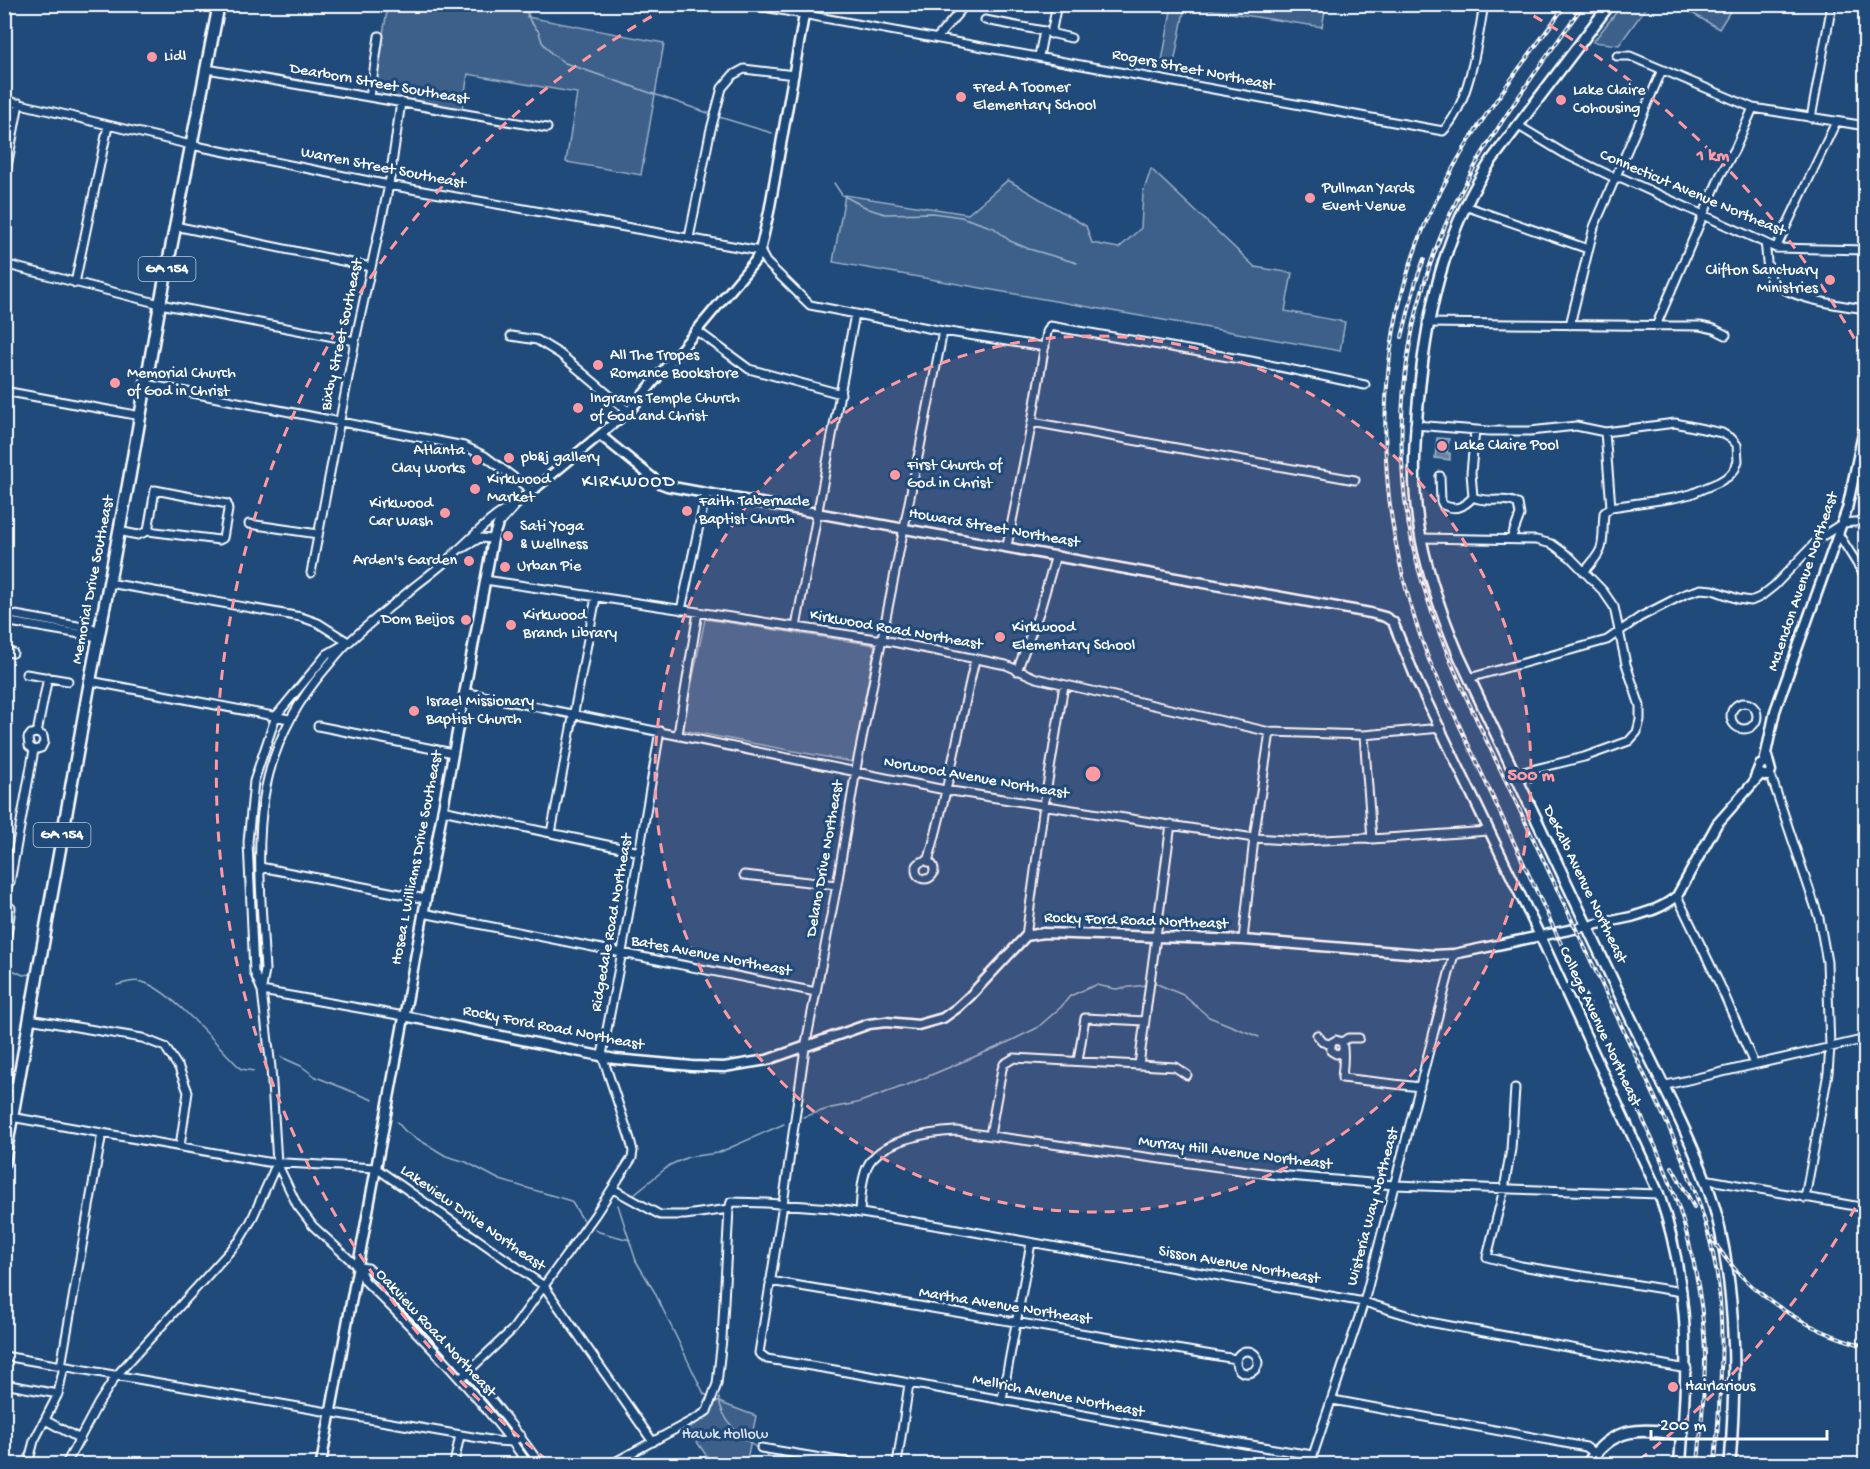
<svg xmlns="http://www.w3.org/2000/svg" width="1870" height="1469" viewBox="0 0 1870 1469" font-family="'Gochi Hand',sans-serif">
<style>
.green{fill:#3c618b;stroke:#9eb0c5;stroke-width:1.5}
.water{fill:#6583a4;stroke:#a3b5c8;stroke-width:1.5}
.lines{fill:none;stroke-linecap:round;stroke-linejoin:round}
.stream{stroke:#a3b5c8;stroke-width:1.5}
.minor-casing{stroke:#fff;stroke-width:11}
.tertiary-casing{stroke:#fff;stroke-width:13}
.secondary-casing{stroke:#fff;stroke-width:14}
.primary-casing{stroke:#fff;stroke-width:15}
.minor{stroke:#1f4a7a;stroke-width:7}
.tertiary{stroke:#1f4a7a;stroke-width:8}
.secondary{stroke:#1f4a7a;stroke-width:9}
.primary{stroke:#1f4a7a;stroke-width:10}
.rail-casing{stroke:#fff;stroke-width:4}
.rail{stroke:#1f4a7a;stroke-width:1.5;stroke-dasharray:4.5;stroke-linecap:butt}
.ring{fill:none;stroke:#ff9aa2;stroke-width:3;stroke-dasharray:10 8}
.poi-dot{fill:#ff9aa2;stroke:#1f4a7a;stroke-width:2}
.labels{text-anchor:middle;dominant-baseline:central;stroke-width:6;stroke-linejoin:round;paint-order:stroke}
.shield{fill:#1f4a7a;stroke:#bcc9d7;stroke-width:1.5}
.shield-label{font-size:15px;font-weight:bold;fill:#fff}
.poi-label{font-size:16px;fill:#fff;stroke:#1f4a7a;text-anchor:start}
.street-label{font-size:16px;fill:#fff;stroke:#1f4a7a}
.park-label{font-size:16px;fill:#d8dfe8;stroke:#1f4a7a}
.neighbourhood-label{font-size:18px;letter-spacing:1.5px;fill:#fff;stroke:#1f4a7a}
.centre{fill:#ff9aa2;stroke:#1f4a7a;stroke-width:3}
.ring-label{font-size:18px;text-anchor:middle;font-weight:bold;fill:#ff9aa2;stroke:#1f4a7a;stroke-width:6;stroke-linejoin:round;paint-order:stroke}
</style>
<rect width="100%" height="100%" fill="#1f4a7a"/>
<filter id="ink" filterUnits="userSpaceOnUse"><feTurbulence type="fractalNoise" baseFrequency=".0167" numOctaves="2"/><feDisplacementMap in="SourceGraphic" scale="12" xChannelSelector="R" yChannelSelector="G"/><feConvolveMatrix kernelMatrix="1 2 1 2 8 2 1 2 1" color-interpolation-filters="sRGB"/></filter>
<g filter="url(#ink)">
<path class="green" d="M388,5h141l-2,12 137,26 -23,132 -75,-13 11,-69 -109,-19 -7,41 -89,-17z
M1172,5h154l-4,22 -137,-21 -12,63 -12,-2z
M1622,5h26l-29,40 -26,-3z
M1659,5h75l-15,24 -32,-19z
M1151,169l104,98 37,6 -7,38 60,11 -5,29 -507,-89 12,-67 123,19 40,-34 78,46 6,17 27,5 22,-20 2,-35z
M705,619l170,26 -22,117 -171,-32z
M716,1401l40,15 -10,48h-34l-23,-34z"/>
<path class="water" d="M1437,438l12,1 -2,14h3v7l-15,-2z"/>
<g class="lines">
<path class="stream" d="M509,4v3l19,6 2,8 9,11 3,10 10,12 13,9 143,50
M719,117l53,16
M834,183l8,12 27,14 16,5 48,-1 28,4 33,11 16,13 19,8 48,14
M4,966l19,9 8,-1
M1155,983l28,12 26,22 50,20
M117,985c10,-3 21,-6 31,-1 28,12 70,62 93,85l13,2
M281,1057l20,9 15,11 57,23
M803,1117l28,-9 26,-5 55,-20 88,-37 37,-18 24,-21 9,-11 16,-7 10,-4 20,4 29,-4
M397,1122l9,10 40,24 20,6 34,18 71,21 12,19
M634,1194l36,-29 18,-8 30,-4 66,-29
M618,1205l18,56 18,30 50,103 4,2
M595,1229l4,3 31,8
M719,1398c2,22 22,40 40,51
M763,1452l16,12"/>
<defs>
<path id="minor" d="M747,4l696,127c26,-25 35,-91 41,-127
M985,20l59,11 -5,25
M1050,33l21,5
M1051,34l6,-30
M937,38l29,-34
M1617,56h13l123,52 113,18
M207,69l340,59
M370,97l9,-61
M4,100l187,45 198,40 371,66 6,11 44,43 133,26 102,16
M1811,118l21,-114
M1517,125l48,29 50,24h7l154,70 90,2
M4,183l15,-80
M1465,206l123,43
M175,226l196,41
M689,238l21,-105 12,-45 11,-13 11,-6 50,6
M1765,243c2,10 1,23 5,33 9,22 73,30 96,33
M1776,248l60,-126
M4,264l156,40 195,37
M75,283l33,-157
M1427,323l273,3 14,3 12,6
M1570,325l24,-98 68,-157
M1656,326l64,-150 15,-27 18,-41
M696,330l53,39 92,25
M943,331l-86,433 -20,121 -32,163 -22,156 -24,149 8,6c183,28 363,68 546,96
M511,336l26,4 23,14 68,57
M146,384l318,62 21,10 47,35
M4,391l137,25
M1032,422l323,58
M1415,425l74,6h41l46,-5 29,6 70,-9 47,10 10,6 5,6 1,16 -3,8 -6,7 -10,6 -28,12 -17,4 -63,9 -7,6c-3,34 4,32 -20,59
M1605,432l6,75
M1440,476l1,25 2,4c13,6 21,2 30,-8 14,7 31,-1 45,7l2,11 -9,24
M1473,497l-2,-24 4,-43
M249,524l69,10
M118,531l20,4 10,-4 71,9 4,-2 5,-28 -1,-6 -72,-14 -7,41
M1839,535l27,43
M1420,538l116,2 16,4 18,13 33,34 11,16 12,57 14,42v14l-3,12 -8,9 -45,16 -69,17
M1007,546l25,-124 15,-90 3,-6 201,35 114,24
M463,548l17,-10 13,1
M311,573l44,-232 34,-156 12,-83
M485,580l398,60 123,25 30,13 234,54 94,3 77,-7
M109,583l192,34 17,6 30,19
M681,610l25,-117
M4,613l96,17
M4,621l94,16
M796,627l59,-313
M348,642l-21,12 -51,62 -22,65 -6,61 6,130 8,19 9,77 6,95 20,42 16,21 45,41 7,14c59,58 116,116 163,183
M4,652l9,1
M1017,671l23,-61 16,-55
M26,674l42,7
M1469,678l138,-38 33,-23 45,-23 16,-5 12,1 25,9 13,2 9,-4 14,-11 47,-49 22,-14 23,-2
M90,681l199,38
M464,692l481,98 309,48 47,3 65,-3 6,1 117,-8
M1731 716a13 13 0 1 1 26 0a13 13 0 1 1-26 0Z
M318,726l135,27
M678,734l20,-122
M1364,735l8,104
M34,750l-5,-4 -1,-8 3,-4 6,-1
M1770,773l49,145 8,44 3,85 -2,26 -23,125
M442,810l198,42
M551,833l45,-236
M916 870a9 9 0 1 1 18 0a9 9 0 1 1-18 0Z
M928,862c19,-66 31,-135 47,-202
M260,867l166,32
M744,875l93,10
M4,891l6,-9 24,-132 7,-2 3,-6 -1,-6 -6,-3 11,-56
M1677,896l43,89 34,79
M423,913l393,79
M7,935l4,-27
M1026,936l18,-131 20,-120
M1243,940l11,-102 16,-106
M262,988l3,-18c-6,-116 -22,-205 60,-301 8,-9 15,-19 24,-27 21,-20 44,-37 66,-56 14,-11 29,-22 42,-35 18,-16 34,-35 56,-45
M262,991l142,25
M29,1019l113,19 23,9 14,21 9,24 -8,54
M1317,1035l6,7 8,3
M1342,1042l6,-4h11
M1341,1053l-5,1 -5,-3v-8l5,-3 6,2c3,10 1,25 0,36l78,9
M1078,1061l7,-43 60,3
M1139,1065l32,-241
M4,1085l13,2
M1662,1086l204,-47
M1515,1088l-4,61 -7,40 -17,68 34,9 161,26
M11,1117l256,45 109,6 168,118 109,156
M990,1135l12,-66 2,-5 10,-6 161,9 12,8
M1704,1179l162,29
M613,1189l47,26h25l44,-6 2,-7 35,1 65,5 121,20 412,74 65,20 258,47
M860,1213c1,-15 1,-32 7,-46 12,-27 63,-35 89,-36l321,44 117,10 265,9
M358,1267l10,1c64,63 121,123 172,196
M770,1281l466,78
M1236 1362a11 11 0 1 1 22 0a11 11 0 1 1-22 0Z
M4,1356l492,85 16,1 9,-6
M61,1366l41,-233
M460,1379l53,-50 82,-114 37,-57 1,-7 -3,-12 -28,-84 20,-103 38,-221
M4,1384l54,10
M1002,1399l29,-156
M1333,1400l253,47 9,7
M45,1420l35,19
M761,1448l96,16
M30,1456l4,-15 24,-47 6,-28
M66,1464l32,-60 18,-28 123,-135 12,-20 26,-58
M454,1464l6,-29
M611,1464l89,-48 7,-5 10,-27 5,-45 7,-130
M897,1464l12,-80
M1312,1464l1,-9 51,-153 90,-348"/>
<path id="tertiary" d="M600,435l59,48 8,3 703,127 15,4 8,5 24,59 123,255 119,258c28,81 30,157 23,241
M1761,774l6,2 4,-5 -4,-15
M1755,777l5,-12 4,-2 11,-52 72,-202 19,-90
M404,1016l211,43 77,7 32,1 43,-7 102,-36 17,-2 32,3 25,-7 14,-10 13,-12 56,-60 17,-3 200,7 190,15 21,-1 177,-37c17,-5 32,-9 46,-21l40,-72 44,-50
M321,1464l172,-925 5,-15 17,-19 116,-96 124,-148 5,-10 9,-39 37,-208"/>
<path id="secondary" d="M1610,4l-119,157c-47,71 -64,150 -72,233 -5,49 -8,97 2,145 8,41 22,79 38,117 57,122 116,243 173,365 30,64 71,136 87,204 18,79 17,159 11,239"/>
<path id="primary" d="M4,1162l86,-481 38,-196 32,-181 59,-300
M1588,1464c24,-39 55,-36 94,-29l-2,29"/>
</defs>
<use href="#minor" class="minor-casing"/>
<use href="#tertiary" class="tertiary-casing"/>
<use href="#secondary" class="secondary-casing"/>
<use href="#primary" class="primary-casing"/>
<use href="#minor" class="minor"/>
<use href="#tertiary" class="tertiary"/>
<use href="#secondary" class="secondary"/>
<use href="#primary" class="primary"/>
<defs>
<path id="rail" d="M1566,4c-41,58 -87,114 -120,177 -80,147 -76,325 -17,479l228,490c28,65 46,133 48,204 0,37 -4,74 -7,110
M1584,4c-53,75 -110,149 -144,234 -44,111 -52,239 -15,353 24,78 63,151 97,224 48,101 96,203 143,304 25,55 47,110 54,171 6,58 0,117 -4,174
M1402,337l14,-56 8,-22
M1672,1167l22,40
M1712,1238c32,54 94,93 154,108"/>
</defs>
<use href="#rail" class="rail-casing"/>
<use href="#rail" class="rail"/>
</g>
</g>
<circle cx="1093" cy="774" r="438" fill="#ff9aa2" fill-opacity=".12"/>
<g class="ring">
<circle cx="1093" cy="774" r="438"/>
<path d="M1864 1192A877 877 0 0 1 1639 1460M547 1460A877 877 0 0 1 668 7M1518 7A877 877 0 0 1 1864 356"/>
</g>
<g class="poi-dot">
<circle cx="152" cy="57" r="6"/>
<circle cx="961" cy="97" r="6"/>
<circle cx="1561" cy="100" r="6"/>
<circle cx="1310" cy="198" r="6"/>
<circle cx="1830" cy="280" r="6"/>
<circle cx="598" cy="365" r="6"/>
<circle cx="115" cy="383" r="6"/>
<circle cx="578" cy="408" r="6"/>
<circle cx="1442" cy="446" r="6"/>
<circle cx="509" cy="458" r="6"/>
<circle cx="477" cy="460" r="6"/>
<circle cx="895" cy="475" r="6"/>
<circle cx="475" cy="489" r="6"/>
<circle cx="687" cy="511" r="6"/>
<circle cx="445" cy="513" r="6"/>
<circle cx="508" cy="536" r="6"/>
<circle cx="469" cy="561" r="6"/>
<circle cx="505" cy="567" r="6"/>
<circle cx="466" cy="620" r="6"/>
<circle cx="511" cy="625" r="6"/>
<circle cx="1000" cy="637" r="6"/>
<circle cx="414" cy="711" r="6"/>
<circle cx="1673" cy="1387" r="6"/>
</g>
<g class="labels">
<g class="shield">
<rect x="138.5" y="257" width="57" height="24" rx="4.5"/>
<rect x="33.5" y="823" width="57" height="24" rx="4.5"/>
</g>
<g class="shield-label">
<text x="167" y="269">GA 154</text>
<text x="62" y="835">GA 154</text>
</g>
<g class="poi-label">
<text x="164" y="57">Lidl</text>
<text x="973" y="88">Fred A Toomer<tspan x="973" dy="18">Elementary School</tspan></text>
<text x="1573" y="91">Lake Claire<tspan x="1573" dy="18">Cohousing</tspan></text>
<text x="1322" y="189">Pullman Yards<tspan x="1322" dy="18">Event Venue</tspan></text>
<text x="1818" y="271" text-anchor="end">Clifton Sanctuary<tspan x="1818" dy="18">Ministries</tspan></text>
<text x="610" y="356">All The Tropes<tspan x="610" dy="18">Romance Bookstore</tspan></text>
<text x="127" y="374">Memorial Church<tspan x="127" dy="18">of God in Christ</tspan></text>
<text x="590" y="399">Ingrams Temple Church<tspan x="590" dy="18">of God and Christ</tspan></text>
<text x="1454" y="446">Lake Claire Pool</text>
<text x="465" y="451" text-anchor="end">Atlanta<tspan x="465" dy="18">Clay Works</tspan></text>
<text x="521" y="458">pb&amp;j gallery</text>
<text x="907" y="466">First Church of<tspan x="907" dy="18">God in Christ</tspan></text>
<text x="487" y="480">Kirkwood<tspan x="487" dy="18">Market</tspan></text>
<text x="699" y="502">Faith Tabernacle<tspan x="699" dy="18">Baptist Church</tspan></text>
<text x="433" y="504" text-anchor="end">Kirkwood<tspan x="433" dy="18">Car Wash</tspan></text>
<text x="520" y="527">Sati Yoga<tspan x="520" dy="18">&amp; Wellness</tspan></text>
<text x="457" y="561" text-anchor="end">Arden's Garden</text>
<text x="517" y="567">Urban Pie</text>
<text x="523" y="616">Kirkwood<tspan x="523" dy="18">Branch Library</tspan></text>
<text x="454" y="620" text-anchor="end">Dom Beijos</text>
<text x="1012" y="628">Kirkwood<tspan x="1012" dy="18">Elementary School</tspan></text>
<text x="426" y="702">Israel Missionary<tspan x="426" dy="18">Baptist Church</tspan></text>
<text x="1685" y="1387">Hairlarious</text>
</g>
<g class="street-label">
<text transform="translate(1193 71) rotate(11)">Rogers Street Northeast</text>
<text transform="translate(379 85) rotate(10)">Dearborn Street Southeast</text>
<text transform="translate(383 169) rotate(11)">Warren Street Southeast</text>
<text transform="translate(1692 194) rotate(23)">Connecticut Avenue Northeast</text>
<text transform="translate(343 335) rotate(-78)">Bixby Street Southeast</text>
<text transform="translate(994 529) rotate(10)">Howard Street Northeast</text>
<text transform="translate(94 580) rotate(-79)">Memorial Drive Southeast</text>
<text transform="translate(1804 582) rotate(-71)">McLendon Avenue Northeast</text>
<text transform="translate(896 631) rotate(10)">Kirkwood Road Northeast</text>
<text transform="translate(976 779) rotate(10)">Norwood Avenue Northeast</text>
<text transform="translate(418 858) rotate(-79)">Hosea L Williams Drive Southeast</text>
<text transform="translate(826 859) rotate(-80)">Delano Drive Northeast</text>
<text transform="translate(1584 885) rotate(64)">DeKalb Avenue Northeast</text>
<text transform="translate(1136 922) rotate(2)">Rocky Ford Road Northeast</text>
<text transform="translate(613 923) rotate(-80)">Ridgedale Road Northeast</text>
<text transform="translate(711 957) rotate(11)">Bates Avenue Northeast</text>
<text transform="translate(1599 1027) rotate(65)">College Avenue Northeast</text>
<text transform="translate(553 1029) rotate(11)">Rocky Ford Road Northeast</text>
<text transform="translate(1235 1154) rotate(7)">Murray Hill Avenue Northeast</text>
<text transform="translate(1374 1207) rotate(-75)">Wisteria Way Northeast</text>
<text transform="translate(472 1219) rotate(35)">Lakeview Drive Northeast</text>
<text transform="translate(1239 1266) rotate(10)">Sisson Avenue Northeast</text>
<text transform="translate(1005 1307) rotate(9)">Martha Avenue Northeast</text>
<text transform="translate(435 1334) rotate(47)">Oakview Road Northeast</text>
<text transform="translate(1058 1397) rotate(11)">Mellrich Avenue Northeast</text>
</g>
<g class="park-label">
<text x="725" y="1435">Hawk Hollow</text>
</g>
<g class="neighbourhood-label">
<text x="629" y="482">KIRKWOOD</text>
</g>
</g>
<circle cx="1093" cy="774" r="9" class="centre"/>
<g class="ring-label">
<text x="1713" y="160">1 km</text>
<text x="1531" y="780">500 m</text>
</g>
<rect width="1870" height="1469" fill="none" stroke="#1f4a7a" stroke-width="24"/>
<rect x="12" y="12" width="1846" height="1445" fill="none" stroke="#fff" stroke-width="2" filter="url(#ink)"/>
<path d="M1651 1430v9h176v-9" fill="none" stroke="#ffffff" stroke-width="3"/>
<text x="1660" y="1430" font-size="18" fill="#ffffff" stroke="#1f4a7a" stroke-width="4.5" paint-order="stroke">200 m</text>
</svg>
